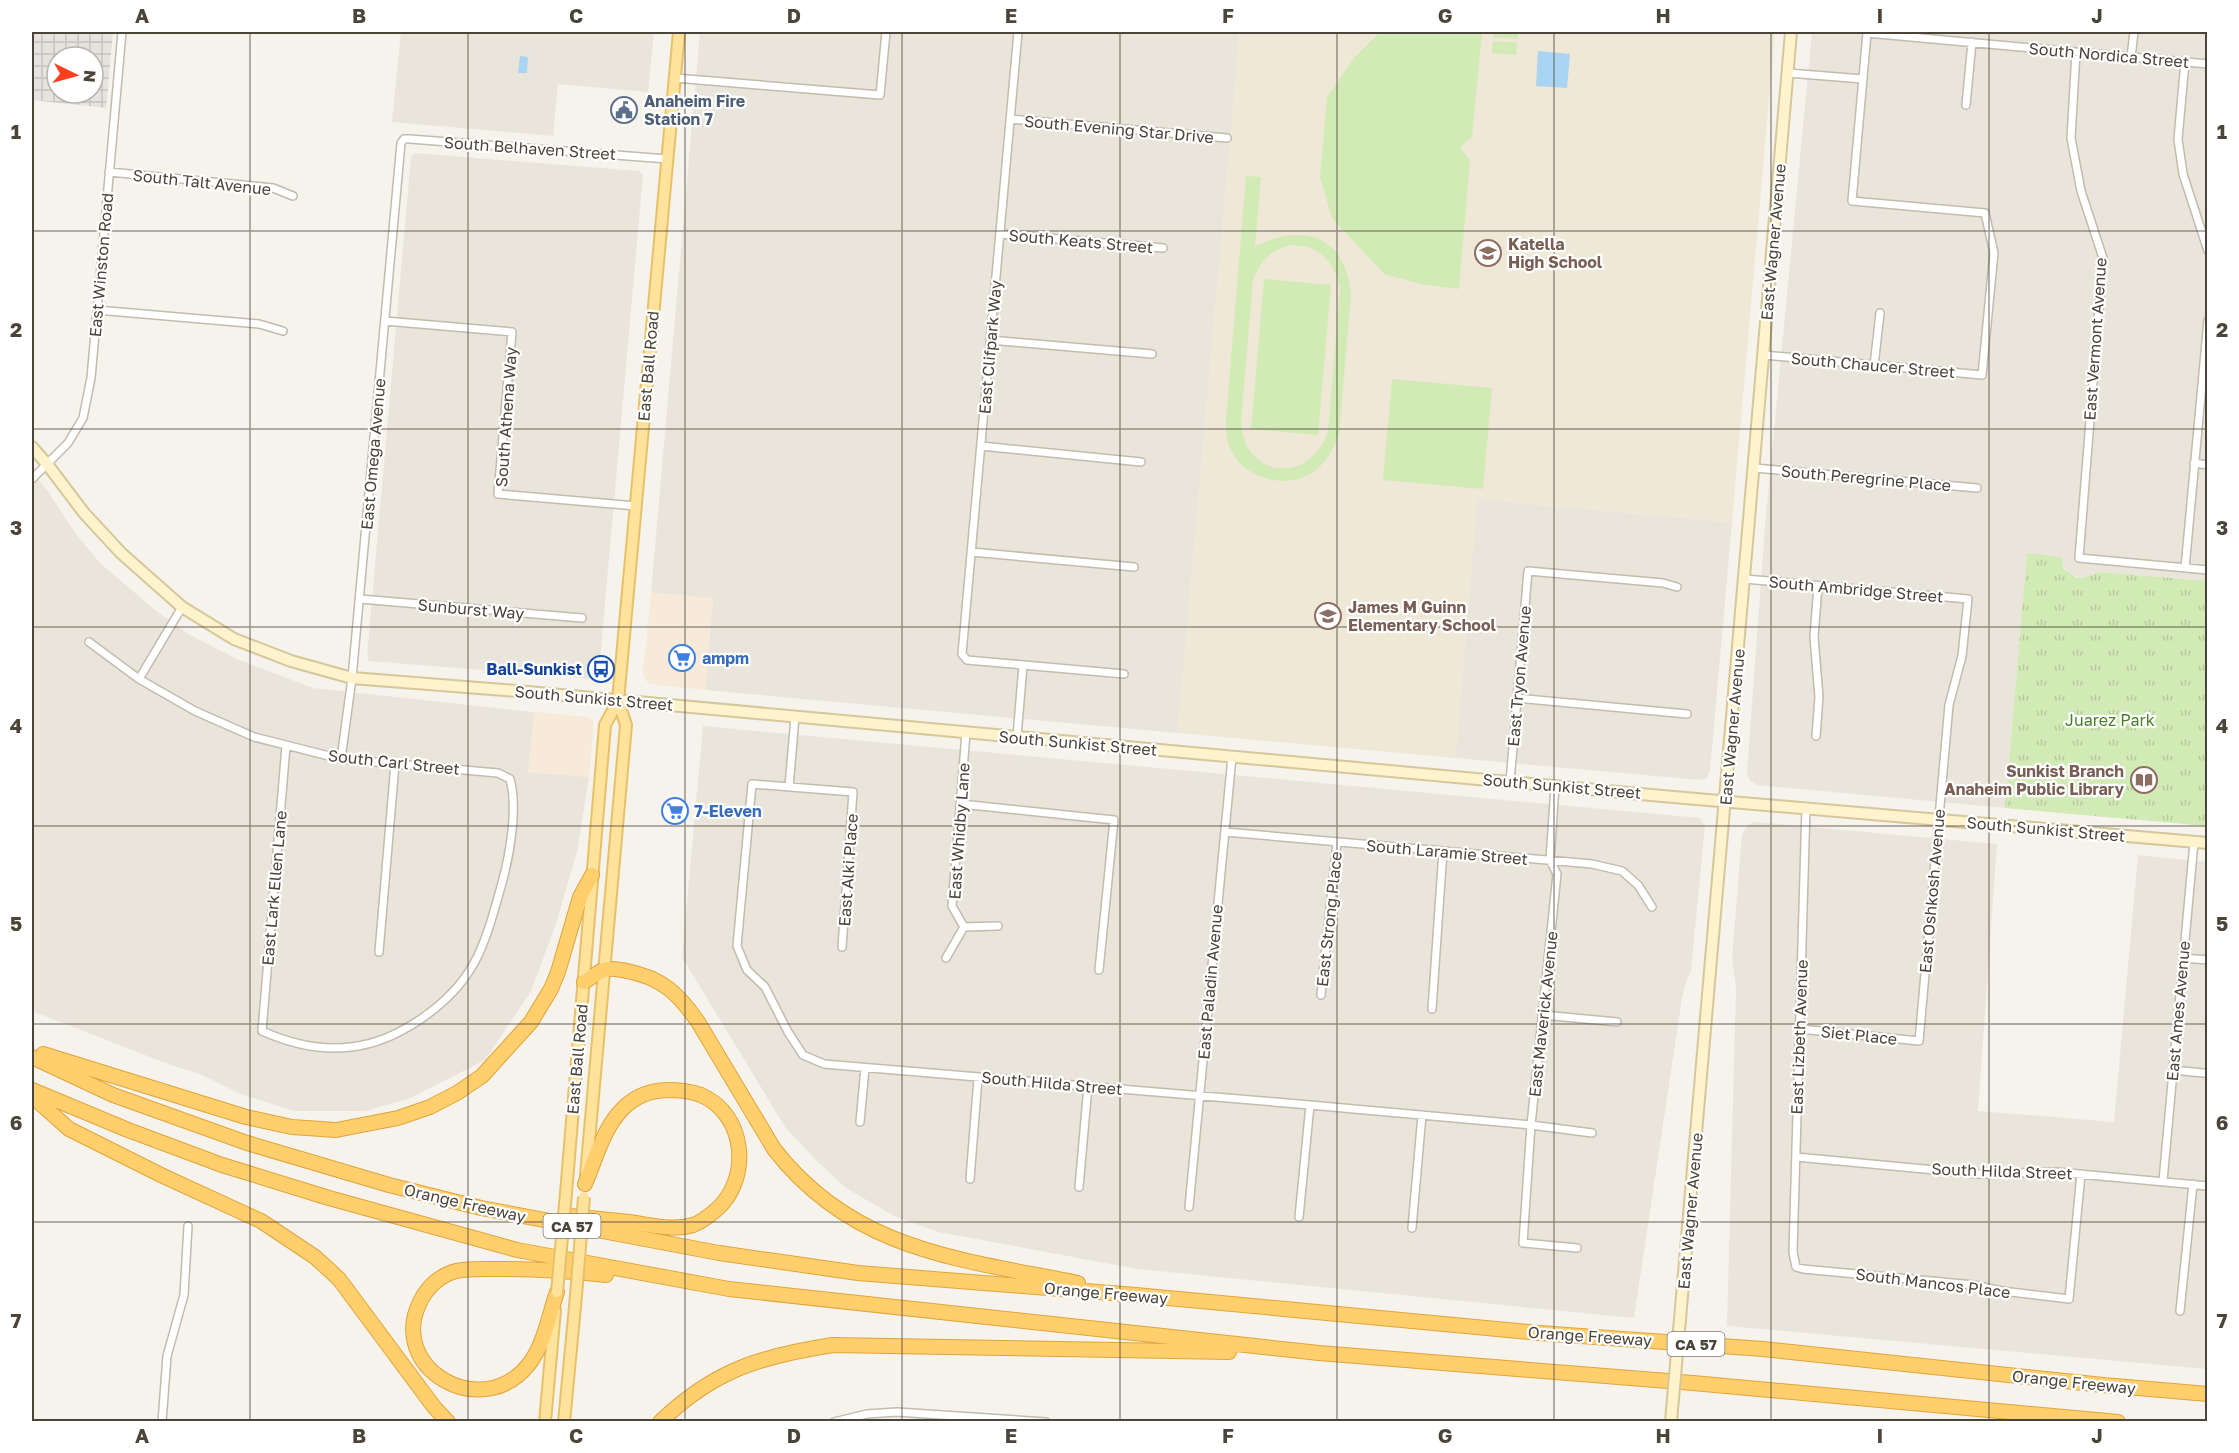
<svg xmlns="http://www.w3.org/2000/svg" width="2239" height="1453" viewBox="0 0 2239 1453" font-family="'Golos Text',sans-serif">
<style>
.residential{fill:#eae5da}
.commercial{fill:#f7ead8}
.industrial{fill:url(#industrial-grid);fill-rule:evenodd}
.education{fill:#efe8d6}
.green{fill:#d2eab5;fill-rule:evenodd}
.park{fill:url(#park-tufts)}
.water{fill:#a9d4f2}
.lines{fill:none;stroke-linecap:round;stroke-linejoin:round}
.street-casing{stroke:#c2bbae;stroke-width:10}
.secondary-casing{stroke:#d6c79b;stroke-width:14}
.primary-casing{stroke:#e6c16a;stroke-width:14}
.highway-casing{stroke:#e0a43c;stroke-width:16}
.street{stroke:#fff;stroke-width:7}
.secondary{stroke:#fff3cd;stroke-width:10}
.primary{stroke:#ffe39c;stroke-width:10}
.highway{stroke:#ffcf6e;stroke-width:14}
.secondary-bridge-casing{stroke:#d6c79b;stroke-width:14;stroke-linecap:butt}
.primary-bridge-casing{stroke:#e6c16a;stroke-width:14;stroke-linecap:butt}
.secondary-bridge{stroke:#fff3cd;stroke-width:10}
.primary-bridge{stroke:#ffe39c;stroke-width:10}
.grid{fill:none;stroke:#4b4439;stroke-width:1.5;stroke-opacity:0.55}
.labels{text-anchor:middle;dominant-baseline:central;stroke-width:4.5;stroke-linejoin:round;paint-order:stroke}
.shield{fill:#fff;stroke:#817c74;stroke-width:1.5}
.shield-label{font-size:15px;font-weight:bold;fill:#4b4439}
.street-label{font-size:16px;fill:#4b4439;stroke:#fff}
.service-label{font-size:16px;font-weight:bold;fill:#4e5e75;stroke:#fff;text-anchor:start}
.education-label{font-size:16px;font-weight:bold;fill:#785e54;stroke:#fff;text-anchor:start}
.shop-label{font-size:16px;font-weight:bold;fill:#366cbe;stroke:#fff;text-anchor:start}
.transit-label{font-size:16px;font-weight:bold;fill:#164399;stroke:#fff;text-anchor:end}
.park-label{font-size:16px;fill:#4a7f2a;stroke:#fff}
.neatline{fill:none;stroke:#4b4439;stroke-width:2}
.grid-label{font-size:20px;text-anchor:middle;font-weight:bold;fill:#4b4439}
</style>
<defs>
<pattern id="industrial-grid" width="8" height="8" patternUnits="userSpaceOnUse" patternTransform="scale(1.5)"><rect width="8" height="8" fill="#e6e2dd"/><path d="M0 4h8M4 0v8" fill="none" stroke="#c7c3be"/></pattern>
<pattern id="park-tufts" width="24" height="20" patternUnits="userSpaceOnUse" patternTransform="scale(1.5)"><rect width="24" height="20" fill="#d2eab5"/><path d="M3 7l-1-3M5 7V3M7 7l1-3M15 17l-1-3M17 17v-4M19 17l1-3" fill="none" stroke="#b6ca9c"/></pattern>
</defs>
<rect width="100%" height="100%" fill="#f6f3ec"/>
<path class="residential" d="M401,32h253l-6,60 -90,-8 -5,52 -161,-14z
M700,32h540l-62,701 -473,-43 8,-92 -62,-5z
M1812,32h395v549l-107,-9 -18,6 -13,-4 -8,-11v-6l-34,-3 -22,254 -248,-23 -7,-4 -3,-8 18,-247z
M415,153l224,18 4,4 -44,496 -6,8 -224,-18 -2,-5 44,-499z
M32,472l15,18 29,44 24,29 55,47 35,25 47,24 76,29 221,24 -5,60 60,5 -12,75 -22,75 -24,64 -46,69 -77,39 -43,12h-71l-53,-17 -39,-19 -34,-11 -136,-53z
M1477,499l255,23 -22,249 -3,7 -7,2 -245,-22z
M703,726l997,92 5,8 -14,144 -6,15 -3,13 -48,320 -496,-49 -200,-37 -44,-16 -48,-28 -29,-27 -32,-34 -103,-170z
M1755,822l242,22 -19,267 136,11 24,-267 69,7v507l-480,-43 9,-337 -4,-31 10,-124 7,-10z"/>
<path class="commercial" d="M651,593l62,5 -8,92 -55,-6 -5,-4 -2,-7z
M534,712l55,5 5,5 -5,55 -61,-5z"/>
<path class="industrial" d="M32,32h81l-7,76 -74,-8zM57,57h36v36h-36z"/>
<path class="education" d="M1240,32h535l-43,490 -255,-23 -22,259 -277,-25z"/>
<path class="green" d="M1380,32h102l-10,105 -12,10 10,13 -11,129 -39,-5 -36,-10 -52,-56 -12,-41 7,-80 27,-39z
M1494,32h24v7l-25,-2z
M1493,41l24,2 -1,12 -24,-2z
M1246,176l15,1 -6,69c50,-23 90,-11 96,48l-12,141c-6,14 -12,26 -23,35 -29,23 -77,8 -88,-27 -2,-7 -2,-16 -2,-24zM1290,245c29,0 45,17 50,43l-12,144c-20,55 -86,45 -87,-12l12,-140c8,-20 17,-29 37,-35z
M1264,279l67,6 -13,150 -67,-6z
M1392,379l100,9 -9,101 -100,-9z"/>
<path class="park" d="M2027,553l34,4 3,12 11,8 7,1 18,-6 107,9v245l-202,-18z"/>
<path class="water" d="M1538,51l32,3 -3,34 -31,-2z
M520,56l8,1 -1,16h-9z"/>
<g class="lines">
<defs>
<path id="street" d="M1018,32l-56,622 5,6 157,14
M2076,52l-5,86 10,53 22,67 -24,300 129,12
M2131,57l3,-25
M2185,62l-7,77 5,35 25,77
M1788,73l75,6
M675,78l205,17 6,-63
M1966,105l6,-63
M1010,119l217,19
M109,172l164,16 20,8
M1000,234l163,14
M97,310l162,14 24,7
M385,321l127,11 -14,162 138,12
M990,340l162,14
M1764,355l218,20 12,-122 -9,-40 -133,-12 15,-168 341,31
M1874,366l6,-53
M981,446l160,16
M2194,463l14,2
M1754,468l223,20
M32,479l36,-36 15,-25 8,-40 31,-346
M971,552l163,15
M2185,568l23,-248
M1745,579l223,20 -6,57 -13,49 -30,336 -119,-12
M360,599l222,19
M89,642l50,37 56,32 59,26 87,22 157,14 12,6c8,29 0,75 -8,104 -7,25 -16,60 -29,82 -23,40 -76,77 -122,82 -31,4 -62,-4 -89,-16l24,-285
M139,679l43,-72
M1517,698l170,16
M1816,736l3,-39 -5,-60 4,-51
M1017,737l6,-72
M341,759l11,-81 49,-535 3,-4h6l257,20
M1510,782l18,-211 135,12 14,4
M1555,786l-5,74 7,14 -26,251 -8,118 54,5
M789,787l6,-70
M961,804l153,16 -15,150
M1806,807l-13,445 3,15 7,2 171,16 28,6 67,8 12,-125
M1225,832l367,32 30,7 16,14 14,22
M964,927l-12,-21 14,-173
M842,947l11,-155 -101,-8 -15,162 10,24 18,17 23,45 15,23 21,9 486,41 221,20 61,8
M379,952l16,-188
M946,958l18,-31 34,-1
M2183,958l25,2
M1321,995l16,-153
M1432,1009l11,-158
M1543,1015l74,7
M2173,1070l30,3
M860,1122l5,-54
M1796,1157l182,17 79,-2 151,14
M970,1179l8,-101
M2163,1181l31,-339
M1079,1187l9,-101
M1189,1207l43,-450
M1299,1217l11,-112
M1412,1228l10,-113
M2180,1311l13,-127
M162,1422l5,-66 17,-61 4,-69
M834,1422l33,-8 30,-2 149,10"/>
<path id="secondary" d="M32,447l15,17 37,49 37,40 61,54 52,32 57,22 61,17 165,13 1145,105 546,47
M1680,1319l111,-1287
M1671,1422l1,-12"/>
<path id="primary" d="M586,1175l40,-450 -8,-24 61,-669
M566,1193l39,-468 13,-24
M545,1422l10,-112
M564,1422l12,-126"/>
<path id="highway" d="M584,982c6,-3 13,-10 20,-12 7,-3 16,0 23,1 35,7 51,22 71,51l76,127c79,102 186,110 304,134
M43,1054l203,63 46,10 44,3 62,-12 32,-11 27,-14 25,-17 49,-54 20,-33 7,-17 22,-75 12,-22
M32,1057l81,38 134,48 142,42 92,23 238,45 139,20 278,22 403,38 224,16 340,36 105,9
M32,1090l96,40 94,35 107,33 188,52 212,39 590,64 374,30 425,39
M32,1096l37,33 94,47 98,45 54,36 24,22 95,128 14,15
M570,1216c20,2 40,4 59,6 21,3 44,9 64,3 9,-3 16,-9 23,-15 35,-30 31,-95 -15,-115 -10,-4 -24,-5 -35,-5 -19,1 -36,9 -48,24 -16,19 -23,47 -33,70
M557,1292c-8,23 -13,53 -28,72 -47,60 -144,4 -108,-64 7,-14 20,-25 35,-29 13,-3 27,-2 41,-2 37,0 72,2 109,6
M660,1422c54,-52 101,-66 173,-77l396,7"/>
</defs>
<use href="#street" class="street-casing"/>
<use href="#secondary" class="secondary-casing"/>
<use href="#primary" class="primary-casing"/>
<use href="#highway" class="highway-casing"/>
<use href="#street" class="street"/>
<use href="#secondary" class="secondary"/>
<use href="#primary" class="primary"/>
<use href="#highway" class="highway"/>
<defs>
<path id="secondary-bridge" d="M1672,1410l8,-91"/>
<path id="primary-bridge" d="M557,1292l9,-99
M576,1296l8,-99"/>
</defs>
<use href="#secondary-bridge" class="secondary-bridge-casing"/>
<use href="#primary-bridge" class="primary-bridge-casing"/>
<use href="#secondary-bridge" class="secondary-bridge"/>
<use href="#primary-bridge" class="primary-bridge"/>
</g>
<path class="grid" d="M250,32v1390M468,32v1390M685,32v1390M902,32v1390M1120,32v1390M1337,32v1390M1554,32v1390M1771,32v1390M1989,32v1390M32,231h2176M32,429h2176M32,627h2176M32,826h2176M32,1024h2176M32,1222h2176"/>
<defs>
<symbol id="civic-ring" viewBox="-11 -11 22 22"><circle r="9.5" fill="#fff" stroke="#5c6f8a" stroke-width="1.5"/><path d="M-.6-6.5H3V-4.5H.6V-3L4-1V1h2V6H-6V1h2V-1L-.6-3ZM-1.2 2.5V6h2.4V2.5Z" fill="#5c6f8a"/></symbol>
<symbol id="school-ring" viewBox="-11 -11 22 22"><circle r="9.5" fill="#fff" stroke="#8d6e63" stroke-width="1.5"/><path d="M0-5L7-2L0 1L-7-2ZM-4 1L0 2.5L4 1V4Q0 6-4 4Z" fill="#8d6e63"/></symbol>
<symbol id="supermarket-ring" viewBox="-11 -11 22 22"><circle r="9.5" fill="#fff" stroke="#3f7fe0" stroke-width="1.5"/><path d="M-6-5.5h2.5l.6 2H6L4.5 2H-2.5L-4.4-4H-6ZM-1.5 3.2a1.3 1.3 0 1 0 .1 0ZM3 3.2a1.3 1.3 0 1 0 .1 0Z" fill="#3f7fe0"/></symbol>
<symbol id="bus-ring" viewBox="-11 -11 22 22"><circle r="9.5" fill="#fff" stroke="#1a4fb4" stroke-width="1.5"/><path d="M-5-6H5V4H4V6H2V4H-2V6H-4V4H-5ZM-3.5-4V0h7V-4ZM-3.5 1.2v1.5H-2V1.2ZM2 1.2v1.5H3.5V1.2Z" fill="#1a4fb4"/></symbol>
<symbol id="library-ring" viewBox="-11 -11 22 22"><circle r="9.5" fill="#fff" stroke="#8d6e63" stroke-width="1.5"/><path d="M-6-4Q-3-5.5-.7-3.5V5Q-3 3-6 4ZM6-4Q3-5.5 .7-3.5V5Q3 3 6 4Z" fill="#8d6e63"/></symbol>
</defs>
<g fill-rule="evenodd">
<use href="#civic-ring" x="609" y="95" width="30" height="30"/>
<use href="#school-ring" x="1473" y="238" width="30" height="30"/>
<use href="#school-ring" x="1313" y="601" width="30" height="30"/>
<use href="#supermarket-ring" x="667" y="643" width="30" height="30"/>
<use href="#bus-ring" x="586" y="654" width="30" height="30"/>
<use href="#library-ring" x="2129" y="765" width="30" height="30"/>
<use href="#supermarket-ring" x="660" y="796" width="30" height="30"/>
</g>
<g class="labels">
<g class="shield">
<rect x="543.5" y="1214" width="57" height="24" rx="4.5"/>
<rect x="1667.5" y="1332" width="57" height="24" rx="4.5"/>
</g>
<g class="shield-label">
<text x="572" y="1226">CA 57</text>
<text x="1696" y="1344">CA 57</text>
</g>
<g class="street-label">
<text transform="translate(2109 55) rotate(5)">South Nordica Street</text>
<text transform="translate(1119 129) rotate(5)">South Evening Star Drive</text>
<text transform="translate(530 148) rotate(4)">South Belhaven Street</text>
<text transform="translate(202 182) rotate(6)">South Talt Avenue</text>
<text transform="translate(1081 241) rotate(5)">South Keats Street</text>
<text transform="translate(1773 242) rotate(-85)">East Wagner Avenue</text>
<text transform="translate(101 265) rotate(-85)">East Winston Road</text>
<text transform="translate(2095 339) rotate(-86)">East Vermont Avenue</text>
<text transform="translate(990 347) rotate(-85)">East Clifpark Way</text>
<text transform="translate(1873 365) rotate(5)">South Chaucer Street</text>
<text transform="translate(648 366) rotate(-85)">East Ball Road</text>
<text transform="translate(506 417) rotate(-86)">South Athena Way</text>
<text transform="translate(373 454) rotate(-85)">East Omega Avenue</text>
<text transform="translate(1866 478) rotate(5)">South Peregrine Place</text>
<text transform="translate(1856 589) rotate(5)">South Ambridge Street</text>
<text transform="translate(471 609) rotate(5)">Sunburst Way</text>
<text transform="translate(1519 676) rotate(-85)">East Tryon Avenue</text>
<text transform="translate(594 698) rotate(5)">South Sunkist Street</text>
<text transform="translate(1732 727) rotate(-85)">East Wagner Avenue</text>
<text transform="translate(1078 743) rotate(5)">South Sunkist Street</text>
<text transform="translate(394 762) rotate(6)">South Carl Street</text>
<text transform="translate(1562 786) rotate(5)">South Sunkist Street</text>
<text transform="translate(2046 829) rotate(5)">South Sunkist Street</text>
<text transform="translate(959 831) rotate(-86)">East Whidby Lane</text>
<text transform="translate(1447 852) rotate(5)">South Laramie Street</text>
<text transform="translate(848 870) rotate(-86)">East Alki Place</text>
<text transform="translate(274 888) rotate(-85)">East Lark Ellen Lane</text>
<text transform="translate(1932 891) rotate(-85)">East Oshkosh Avenue</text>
<text transform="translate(1329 919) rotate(-84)">East Strong Place</text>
<text transform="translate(1210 982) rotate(-85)">East Paladin Avenue</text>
<text transform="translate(2178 1011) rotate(-85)">East Ames Avenue</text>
<text transform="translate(1543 1014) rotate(-84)">East Maverick Avenue</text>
<text transform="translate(1859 1035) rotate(6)">Siet Place</text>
<text transform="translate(1799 1037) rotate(-88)">East Lizbeth Avenue</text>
<text transform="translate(577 1059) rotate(-85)">East Ball Road</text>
<text transform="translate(1052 1083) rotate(5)">South Hilda Street</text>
<text transform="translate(2002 1171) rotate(2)">South Hilda Street</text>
<text transform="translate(465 1203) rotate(13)">Orange Freeway</text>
<text transform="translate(1690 1211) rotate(-85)">East Wagner Avenue</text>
<text transform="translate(1933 1283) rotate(7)">South Mancos Place</text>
<text transform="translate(1106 1293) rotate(5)">Orange Freeway</text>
<text transform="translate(1590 1336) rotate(4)">Orange Freeway</text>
<text transform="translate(2074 1382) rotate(6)">Orange Freeway</text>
</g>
<g class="service-label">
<text x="644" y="101">Anaheim Fire<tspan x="644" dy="18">Station 7</tspan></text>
</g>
<g class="education-label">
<text x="1508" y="244">Katella<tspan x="1508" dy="18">High School</tspan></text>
<text x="1348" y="607">James M Guinn<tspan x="1348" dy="18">Elementary School</tspan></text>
<text x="2124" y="771" text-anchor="end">Sunkist Branch<tspan x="2124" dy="18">Anaheim Public Library</tspan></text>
</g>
<g class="shop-label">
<text x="702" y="658">ampm</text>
<text x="694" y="811">7-Eleven</text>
</g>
<g class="transit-label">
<text x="582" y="669">Ball-Sunkist</text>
</g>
<g class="park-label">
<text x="2110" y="720">Juarez Park</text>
</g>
</g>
<rect width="2239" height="1453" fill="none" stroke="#ffffff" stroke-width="66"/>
<g transform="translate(75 75) rotate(95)"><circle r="28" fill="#ffffff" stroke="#b7b4b0" stroke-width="1.5"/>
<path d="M0-4.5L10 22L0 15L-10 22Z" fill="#fc3f1d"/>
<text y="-9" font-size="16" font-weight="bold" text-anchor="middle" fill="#4b4439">N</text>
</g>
<rect x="33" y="33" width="2173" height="1387" class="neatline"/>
<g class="grid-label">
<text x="142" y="23">A</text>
<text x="359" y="23">B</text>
<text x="576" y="23">C</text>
<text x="794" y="23">D</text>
<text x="1011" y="23">E</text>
<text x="1228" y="23">F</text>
<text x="1445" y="23">G</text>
<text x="1663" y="23">H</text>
<text x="1880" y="23">I</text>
<text x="2097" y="23">J</text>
<text x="16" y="139">1</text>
<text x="2222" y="139">1</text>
<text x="16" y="337">2</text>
<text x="2222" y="337">2</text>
<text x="16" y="535">3</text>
<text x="2222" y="535">3</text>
<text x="16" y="733">4</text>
<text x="2222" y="733">4</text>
<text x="16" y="931">5</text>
<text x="2222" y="931">5</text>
<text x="16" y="1130">6</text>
<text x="2222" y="1130">6</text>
<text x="16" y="1328">7</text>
<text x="2222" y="1328">7</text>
<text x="142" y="1443">A</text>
<text x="359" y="1443">B</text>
<text x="576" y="1443">C</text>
<text x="794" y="1443">D</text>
<text x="1011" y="1443">E</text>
<text x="1228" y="1443">F</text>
<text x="1445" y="1443">G</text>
<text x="1663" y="1443">H</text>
<text x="1880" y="1443">I</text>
<text x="2097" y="1443">J</text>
</g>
</svg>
